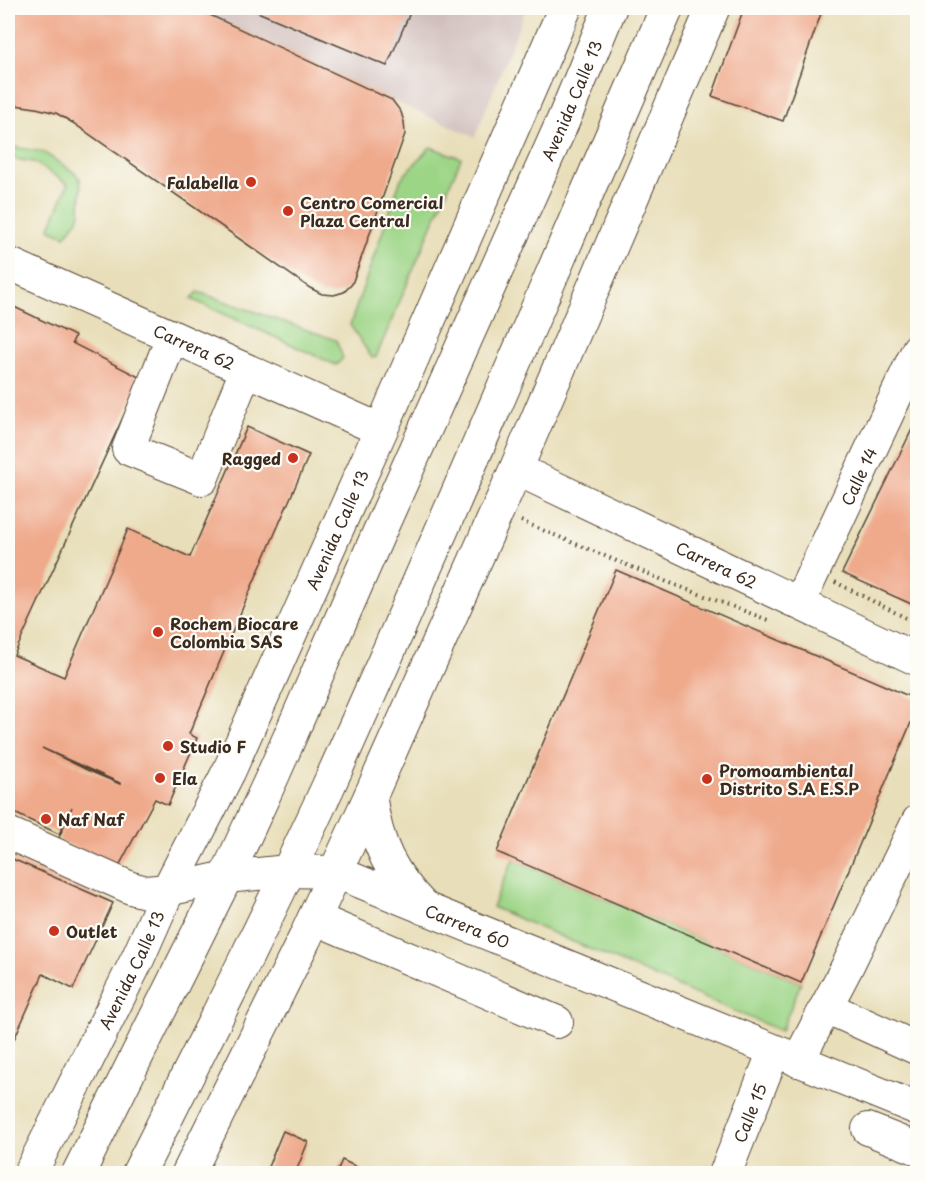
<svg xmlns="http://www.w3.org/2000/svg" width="925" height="1181" viewBox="0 0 925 1181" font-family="'Playpen Sans',sans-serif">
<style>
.industrial{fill:#d1bfbd}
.green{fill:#9dd587;stroke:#6c8052;stroke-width:1.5}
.building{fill:#efa98b;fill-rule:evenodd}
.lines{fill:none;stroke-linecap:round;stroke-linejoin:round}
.minor-casing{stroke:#554535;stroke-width:34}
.major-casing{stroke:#554535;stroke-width:35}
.path{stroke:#554535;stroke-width:4;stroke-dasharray:1.5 4.5;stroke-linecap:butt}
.minor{stroke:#fff;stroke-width:32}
.major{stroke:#fff;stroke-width:33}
.poi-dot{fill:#c8321e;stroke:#fdfcf7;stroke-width:2}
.labels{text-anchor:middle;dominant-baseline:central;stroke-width:4.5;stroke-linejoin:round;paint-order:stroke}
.street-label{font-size:16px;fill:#3b2a1e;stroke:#fdfcf7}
.poi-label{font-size:16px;font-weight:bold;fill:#3b2a1e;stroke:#fdfcf7;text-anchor:start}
</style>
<rect width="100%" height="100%" fill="#fdfcf7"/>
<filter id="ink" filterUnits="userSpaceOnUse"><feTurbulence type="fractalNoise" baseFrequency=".0167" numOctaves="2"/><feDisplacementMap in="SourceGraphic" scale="12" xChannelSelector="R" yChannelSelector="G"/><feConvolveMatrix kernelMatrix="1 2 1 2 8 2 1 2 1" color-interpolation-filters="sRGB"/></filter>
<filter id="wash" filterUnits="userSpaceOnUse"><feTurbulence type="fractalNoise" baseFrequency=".008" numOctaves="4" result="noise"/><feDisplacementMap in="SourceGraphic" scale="24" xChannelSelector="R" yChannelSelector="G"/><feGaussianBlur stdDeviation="1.35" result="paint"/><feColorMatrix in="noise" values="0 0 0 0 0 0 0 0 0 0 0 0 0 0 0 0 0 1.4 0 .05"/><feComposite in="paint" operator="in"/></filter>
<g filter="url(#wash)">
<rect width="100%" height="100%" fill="#e8deb9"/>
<path class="industrial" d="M195,8h331l-51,129 -83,-37z"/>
<path class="green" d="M8,146l35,6 32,21 5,6 1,8 -1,26 -2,7 -13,16 -16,-7 19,-45 -34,-22 -26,-4z
M430,147l31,11 -85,199 -4,1 -22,-33 51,-146z
M198,292l138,48 7,18 -7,7 -145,-66z
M513,859l288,124 -20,48 -289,-124z"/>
<g id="blocks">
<path class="building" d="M8,8h187l197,92 9,12 3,10 1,12 -53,150 -8,8 -10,3 -12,-1 -12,-6 -237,-165 -17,-10 -20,-5 -28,-4z
M248,8h164l-25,58z
M744,8h79l-40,113 -71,-25z
M8,304l67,32 -3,7 69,35 -127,277 50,22 64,-148 62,28 57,-130 62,28 -57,131 -63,148 8,4 -29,67 -13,-6 -36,67 -61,-26 14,-33 -13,27 -51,-24zM42,748l78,35v1l-33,-14z
M918,417v190l-76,-34z
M616,570l302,130v6l-117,277 -304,-131z
M8,857l105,46 -40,86 -30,-15 -35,79z
M283,1131l25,11 -13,32h-30z
M342,1160l17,8 -2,6h-21z"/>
</g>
</g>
<g filter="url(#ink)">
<use href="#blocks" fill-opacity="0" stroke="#554535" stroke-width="1.5"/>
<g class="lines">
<defs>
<g id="minor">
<path id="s1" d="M8,263l373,167"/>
<path d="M172,337l-44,112 74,30 44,-109"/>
<path id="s2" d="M516,469l402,191"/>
<path id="s3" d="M799,603l119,-254"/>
<path id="s4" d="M8,833l123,55 15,4 22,-2 58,-13 62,-6 48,1 582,237"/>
<path d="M314,918l243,104"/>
<path d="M826,1007l21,-40 71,-146"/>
<path d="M798,1061l28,-54 92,42"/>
<path d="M868,1129l50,20"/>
<path id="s5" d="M725,1174l49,-123"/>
</g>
<g id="major">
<path d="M370,797c6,48 21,77 54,111"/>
<path id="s6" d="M30,1174l108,-216 30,-68 61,-119 152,-341 184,-422"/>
<path id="s7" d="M78,1174l148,-297 48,-104 103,-236 186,-416 47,-113"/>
<path d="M138,1174c65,-129 130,-257 190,-387 117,-258 226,-520 339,-779"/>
<path d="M188,1174l117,-236 65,-141 146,-328 197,-461"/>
</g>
</defs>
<use href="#minor" class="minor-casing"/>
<use href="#major" class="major-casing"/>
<path class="path" d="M521,521l144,60 103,39
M835,582l83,42"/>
<use href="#minor" class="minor"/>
<use href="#major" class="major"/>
</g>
</g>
<g class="poi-dot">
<circle cx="251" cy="182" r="6"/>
<circle cx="288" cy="211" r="6"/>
<circle cx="293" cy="458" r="6"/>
<circle cx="158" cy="632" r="6"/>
<circle cx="168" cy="746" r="6"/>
<circle cx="160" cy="778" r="6"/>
<circle cx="707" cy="779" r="6"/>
<circle cx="46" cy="819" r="6"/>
<circle cx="54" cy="931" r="6"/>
</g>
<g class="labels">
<g class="street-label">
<text stroke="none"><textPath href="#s7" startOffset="1182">Avenida Calle 13</textPath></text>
<text stroke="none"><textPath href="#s1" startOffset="204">Carrera 62</textPath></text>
<text stroke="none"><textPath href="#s3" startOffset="140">Calle 14</textPath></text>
<text stroke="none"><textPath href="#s6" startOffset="714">Avenida Calle 13</textPath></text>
<text stroke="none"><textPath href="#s2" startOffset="222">Carrera 62</textPath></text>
<text stroke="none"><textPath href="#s4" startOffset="484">Carrera 60</textPath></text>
<text stroke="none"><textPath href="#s6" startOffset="228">Avenida Calle 13</textPath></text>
<text stroke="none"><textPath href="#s5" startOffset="66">Calle 15</textPath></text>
</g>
<g class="poi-label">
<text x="239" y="182" text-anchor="end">Falabella</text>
<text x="300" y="202">Centro Comercial<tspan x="300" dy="18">Plaza Central</tspan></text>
<text x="281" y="458" text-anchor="end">Ragged</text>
<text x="170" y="623">Rochem Biocare<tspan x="170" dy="18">Colombia SAS</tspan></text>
<text x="180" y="746">Studio F</text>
<text x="719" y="770">Promoambiental<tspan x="719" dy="18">Distrito S.A E.S.P</tspan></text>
<text x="172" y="778">Ela</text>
<text x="58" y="819">Naf Naf</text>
<text x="66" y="931">Outlet</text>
</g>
</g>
<rect width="925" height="1181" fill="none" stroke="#fdfcf7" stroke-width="30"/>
</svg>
